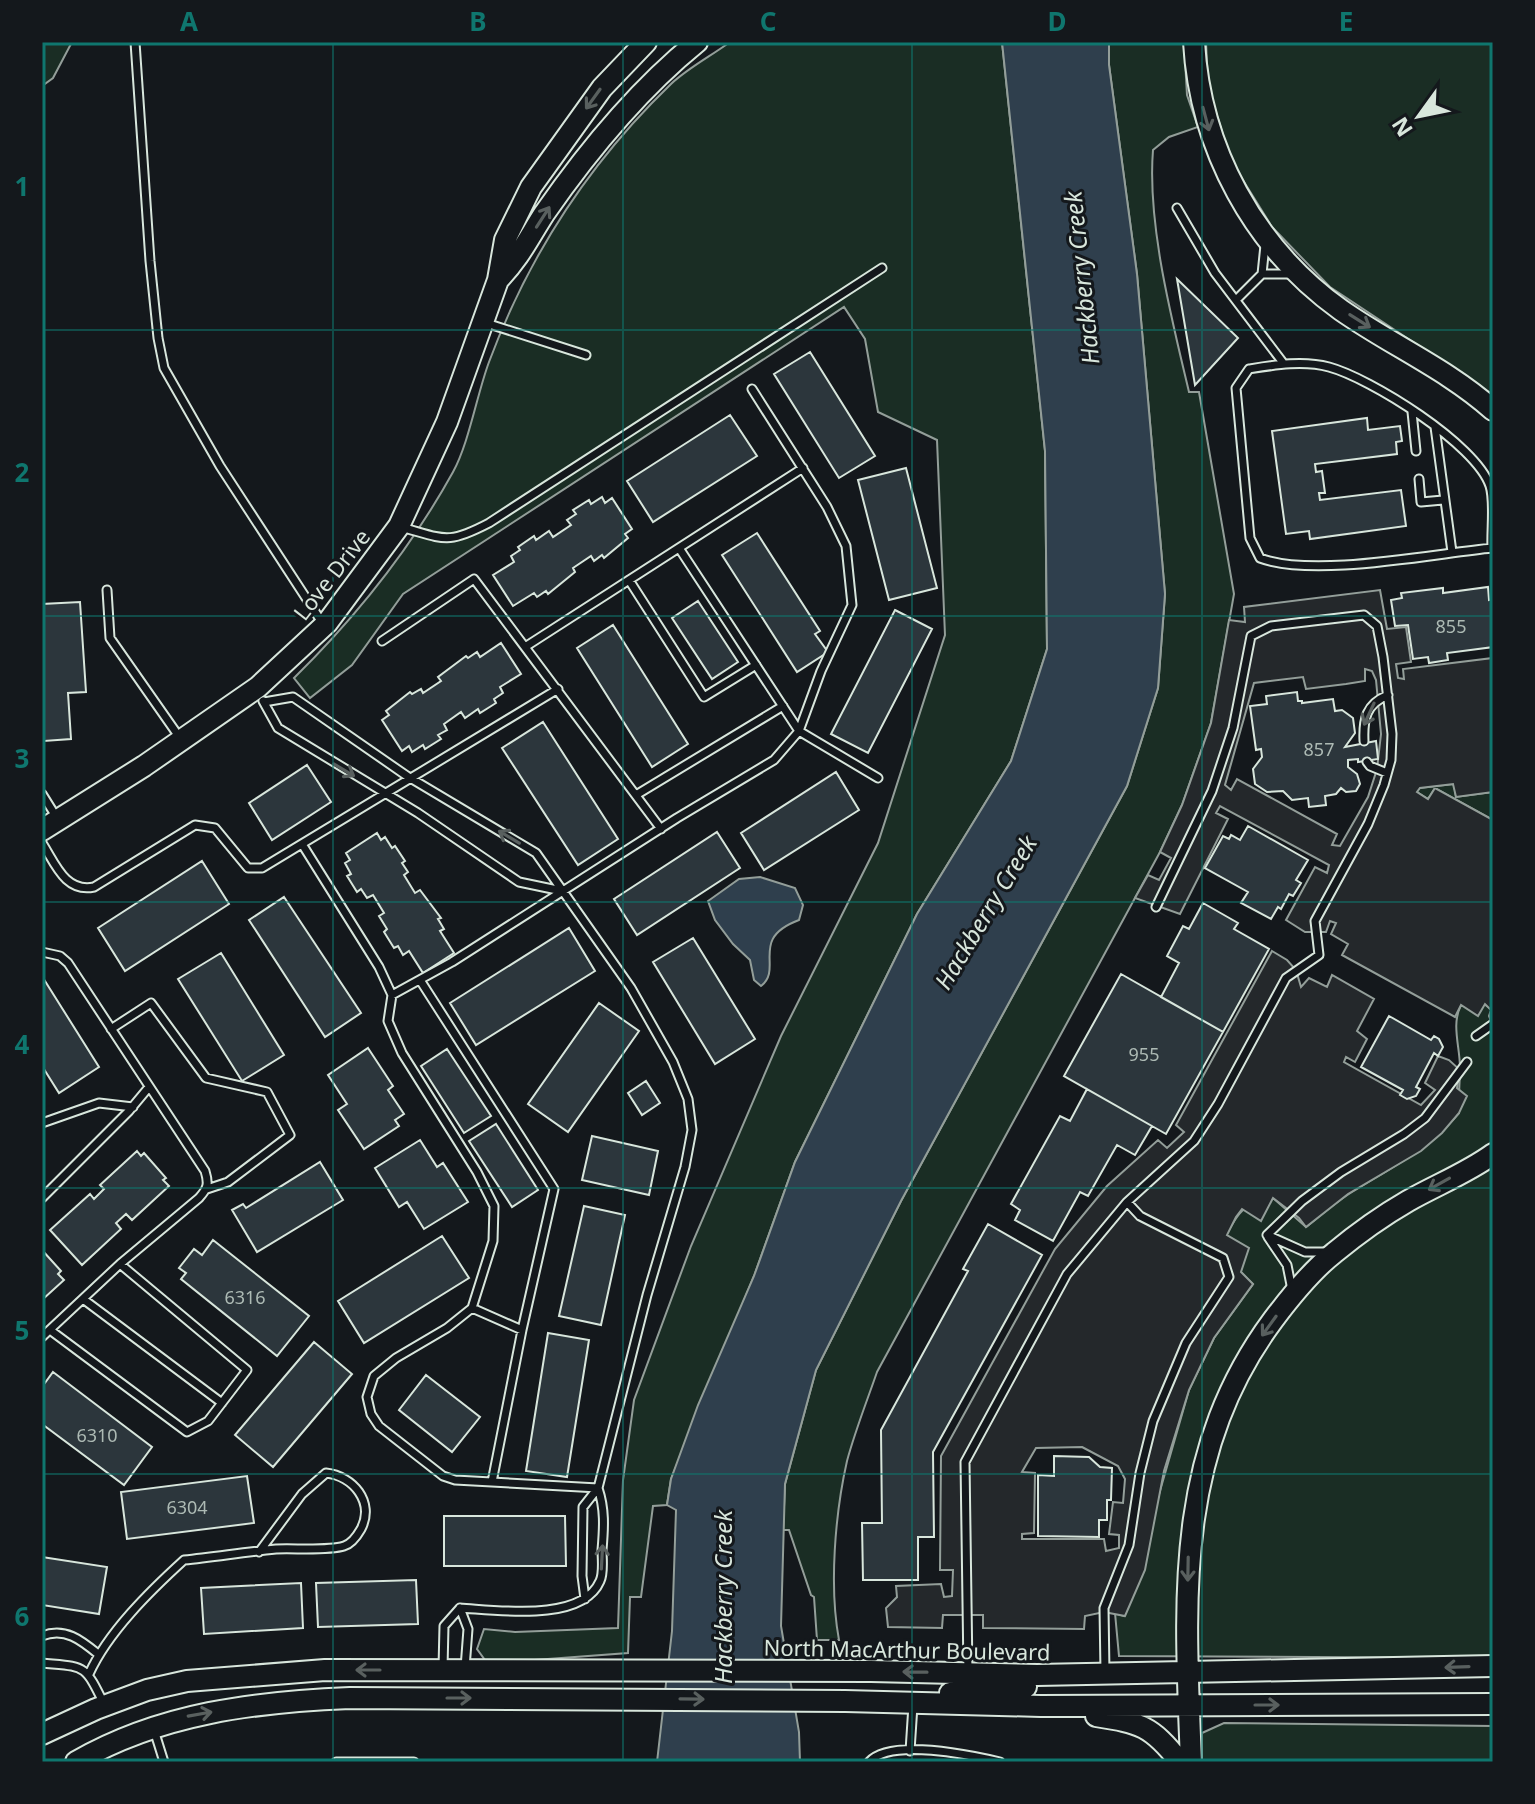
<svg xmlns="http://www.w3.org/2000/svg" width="1535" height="1804" viewBox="0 0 1535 1804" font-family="'Noto Sans',sans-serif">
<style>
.green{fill:#1a2d24;stroke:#939e99;stroke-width:2}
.parking{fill:#24282b;stroke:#939e99;stroke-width:2;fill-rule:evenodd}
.water{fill:#2f3f4d;stroke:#939e99;stroke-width:2}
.building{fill:#2c363c;stroke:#d8e6dc;stroke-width:2}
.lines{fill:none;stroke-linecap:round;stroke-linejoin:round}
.lane-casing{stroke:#d8e6dc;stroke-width:11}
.secondary-casing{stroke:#d8e6dc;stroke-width:24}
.lane{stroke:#14181c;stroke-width:7}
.secondary{stroke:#14181c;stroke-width:20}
.oneway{stroke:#59605f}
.grid{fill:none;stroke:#0f766e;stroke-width:2;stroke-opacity:0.55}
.labels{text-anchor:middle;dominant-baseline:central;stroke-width:6;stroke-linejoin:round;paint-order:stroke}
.number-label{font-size:18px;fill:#adbab4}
.street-label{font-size:22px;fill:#d8e6dc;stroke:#14181c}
.water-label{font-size:24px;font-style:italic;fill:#d8e6dc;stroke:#14181c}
.neatline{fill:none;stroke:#0f766e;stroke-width:3}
.grid-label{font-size:26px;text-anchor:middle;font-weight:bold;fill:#0f766e}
</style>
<rect width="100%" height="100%" fill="#14181c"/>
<path class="green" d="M42,42h30l-19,36 -11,8z
M730,42h272l43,409 2,198 -36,112 -94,153 -122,248 -41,114 -83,203 -4,26 -14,1 -12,91h-11l-2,56 -107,8 -36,-1 -8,-11 7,-20 31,3 103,-4 5,-148 11,-80 57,-154 90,-210 97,-193 67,-208 -8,-195 -59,-28 -13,-73 -21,-32 -441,287 -51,71 -42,33 -16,-20c62,-61 117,-130 159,-206 16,-29 24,-78 36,-110 39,-105 101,-200 182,-278 17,-16 40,-28 59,-42z
M1109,42h75l3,53 11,32 -29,10 -16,13c-6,74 19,170 36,242h10l35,202 -23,129 -29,82 -22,47 -283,520c-10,29 -22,59 -30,89 -12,53 -18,126 -8,179h-22l-3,-43 -3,-2 -22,-65h-6l2,-46 31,-114 85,-169 226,-415 31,-98 7,-94 -28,-320 -28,-209z
M1206,42h287v353l-163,-108 -58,-60 -41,-66 -23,-75z
M1454,784l2,13 37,-5v28l-58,-32 -7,11 -11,-7 2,-4z
M1484,1004l7,5 2,17v632l-374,-2 -4,-43 9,3 65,-226 25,-52 39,-54 -12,-12 -15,-37c16,-29 16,-27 47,-37l33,29c15,-12 30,-25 46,-35 39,-24 77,-43 107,-79 -1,-16 1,-29 1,-45 0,-22 -9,-43 1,-63z
M1224,1723l269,3v36h-291v-29z"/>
<path class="parking" d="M1380,590l7,39 19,-2 5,35 -15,2 2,14 6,1 -1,-10 90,-11v134l-37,5 -3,-13 -33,4 -3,4 11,7 7,-11 58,32v206l-4,-10 2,-6 -6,-6 -7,12 -17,-11 -6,12 -113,-62 6,-11 -17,-10 5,-11 -6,-2 -4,11h-21l-19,-12 29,-53 12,6 2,-8 -109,-59 -4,7 12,6 -48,95 -45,-16 13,-23 11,5 12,-22 -11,-6 22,-47 29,-82 18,-103 16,2 -1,-15zM1365,669l7,2 4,9 5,54 -4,35 -9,28 -28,49 -8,-1 5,-11 -100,-55 -6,11 -6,-5 29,-102 49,-6 3,12 40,-5 19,-3z
M1272,951l15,9 9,10 5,17 8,-9 18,9 5,-12 42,24 -17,32 10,8 -12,23 -9,-5 -2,5 77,43 14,-15 -10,-7 13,-27 11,4 11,10 -3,18 10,8 -8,17 -17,20 -21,18 -73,43 -42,33 -7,-9 -26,-20 -12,23 -19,-12 -6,8 -9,18 22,13 -8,24 12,12 -39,54 -25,52 -25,81 -19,99 -20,46 -21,-4 -19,4 -1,13 -101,-1v-13h-40l-1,13 -54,-1 -2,-19 11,-11 -1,-11 45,-2 3,13 8,-1 1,-26h-13l1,-114 114,-207 52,-63 51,-46 9,8 17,-16 -8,-7zM1082,1447l36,19 7,13 -2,24 -10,-1 -4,32 10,1v13l-13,3 -2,-12h-82v-5l12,-1 1,-60 -13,-1 14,-24z"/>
<path class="water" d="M1002,42h107v23l28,209 28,320 -7,94 -31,98 -226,415 -85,169 -31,114 -4,142 18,106 1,30h-143l15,-131 4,-121 -9,-5 4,-26 27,-74 56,-129 41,-114 122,-248 94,-153 36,-112 -2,-198z
M760,877l35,11 8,17 -4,15c-51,19 -15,48 -38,66l-7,-6 -4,-20 -17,-16 -18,-24 -7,-19 31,-22z"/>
<path class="building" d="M1177,279l61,59 -43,47z
M810,352l65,104 -36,22 -65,-104z
M730,415l27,41 -104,66 -26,-41z
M1367,418l1,12 32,-4 2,15 -6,1 1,12 -82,10 1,8 6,-1 3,22h-6l1,7 81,-10 5,36 -96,13 -1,-8 -23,3 -14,-103z
M906,468l31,120 -48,12 -31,-120z
M602,497l3,6 7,-5 20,31 -7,5 3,4 -24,20 -2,-3 -8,6 -3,-5 -18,12 2,4 -27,22 -2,-3 -9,6 -3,-4 -21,13 -20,-31 21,-13 -3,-6 9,-6 -2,-3 16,-11 2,4 13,-9 4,6 18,-12 -4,-5 9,-6 -3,-4 16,-10 2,4z
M757,533l63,98 -5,3 13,18 -31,20 -75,-117z
M1488,587l1,13 4,-1v48l-46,6 1,7 -19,3 -1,-6 -15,2 -5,-34 -13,1 -4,-26 11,-2 -1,-5 42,-5v5z
M698,601l40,61 -26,17 -40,-61z
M80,602l6,90 -18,1 3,46 -27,2 -2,-137z
M895,610l37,19 -64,124 -37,-19z
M613,625l75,119 -36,23 -75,-119z
M501,643l20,31 -21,13 3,6 -9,6 2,4 -16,10 -2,-4 -13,9 -4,-6 -17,12 3,6 -9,5 3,4 -16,10 -2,-4 -11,7 -3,-6 -7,5 -20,-31 7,-5 -3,-4 24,-19 2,2 9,-5 2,4 18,-12 -3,-4 28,-21 2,2 9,-6 3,5z
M1297,692l1,9h4v2l31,-4 2,12 7,-1 11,8 2,15 -10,14 31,-6 2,18 -20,3v-3l-10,1v7l9,7 3,10 -4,7 -10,1 -5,-4 -5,6 -11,2 1,9 -17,2 -1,-9 -16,2 -9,-9 -16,1 -12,-8 -2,-15 9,-12 -1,-8 -5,1 -6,-44 17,-2 -1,-8z
M543,722l75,117 -40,26 -76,-117z
M307,765l24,37 -59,38 -23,-37z
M836,772l23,38 -95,60 -23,-37z
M1248,826l60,34 -12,20 5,3 -8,13 -4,-2 -8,15 -3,-2 -7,12 -30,-16 7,-11 -43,-24 18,-32 6,3 2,-4 9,5z
M717,832l23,36 -103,67 -23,-36z
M377,833l4,7 4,-3 7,11 3,-2 10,15 -3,2 6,9 -4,3 11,18 5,-3 21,28 -3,1 6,10 -4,2 14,22 -31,20 -14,-22 -6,4 -5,-9 -4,2 -10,-16 3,-3 -8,-13 5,-3 -11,-18 -6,3 -6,-9 -4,3 -10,-16 4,-2 -6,-11 5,-3 -4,-7z
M202,861l27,43 -104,67 -27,-43z
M284,897l77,116 -36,24 -76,-117z
M1203,903l35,20 -4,6 35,20 -46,83 -62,-35 18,-34 -12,-7 16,-30 6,3z
M569,928l26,43 -119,74 -26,-42z
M693,938l62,101 -40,25 -62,-102z
M221,953l63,102 -42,26 -64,-102z
M1121,974l102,58 -57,102 -102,-58z
M45,981l54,86 -40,26 -17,-27v-83z
M599,1003l40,28 -71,101 -40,-28z
M1389,1016l42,24 3,-4 5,3 4,8 -5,9 -4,-3 -18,34 4,2 -4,7 -9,3 -7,-4 3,-5 -42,-23z
M368,1048l25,38 -5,4 16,24 -9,6 4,6 -35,23 -26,-39 9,-6 -19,-29z
M447,1049l44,67 -27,17 -43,-67z
M646,1081l14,22 -18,12 -14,-22z
M1087,1089l65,37 -17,29 -18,-10 -29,51 -8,-4 -27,49 -38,-21 5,-10 -9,-6 49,-88 10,5z
M496,1124l42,66 -26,17 -43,-66z
M592,1136l66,15 -9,44 -67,-15z
M420,1140l17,27 6,-4 25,39 -44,27 -17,-27 -8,5 -24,-39z
M137,1151l4,5 3,-3 22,25 -3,2 6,6 -37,34 -6,-6 -10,9 5,6 -39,36 -32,-35 40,-36 4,5 10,-10 -4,-4z
M320,1162l23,38 -86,52 -25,-42 11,-6 3,4z
M584,1206l41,9 -24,110 -42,-9z
M988,1224l54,31 -109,197 1,85h-16v43h-55l-1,-57h20l-1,-93 87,-159 -5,-2z
M442,1236l27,42 -105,65 -26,-42z
M213,1240l96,76 -32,40 -96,-77 5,-6 -7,-5 15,-19 8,6z
M42,1250l19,21 -3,3 6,6 -22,20z
M548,1333l41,7 -22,137 -41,-6z
M314,1342l38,32 -79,93 -38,-32z
M53,1372l99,75 -28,38 -82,-61v-37z
M426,1375l54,42 -28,35 -53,-42z
M1054,1456l35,1 11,10 12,1 -1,32h-4v20h-8v17l-61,-1v-61l16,1z
M247,1476l7,47 -127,16 -6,-47z
M444,1516h121l1,50h-122z
M42,1557l65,10 -8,47 -57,-9z
M416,1580l2,44 -100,3 -2,-44z
M301,1583l2,45 -99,6 -3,-46z"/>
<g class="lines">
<defs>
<path id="lane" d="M135,42l15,219 8,77 6,30 56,98 103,158
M1177,208l38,65 69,91
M1262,274h30
M1236,300l26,-26 3,-29
M486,323l100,32
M1412,412l4,39
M1435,427l17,125
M1419,479l2,23 22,-2
M401,527c44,12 46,18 88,-4l393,-255
M679,548l120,183 79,47
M1492,548c-1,-17 3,-47 -2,-62 -14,-42 -120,-108 -161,-119 -26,-7 -55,-2 -80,2l-13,19 14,150 10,20c53,20 172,-4 232,-10h1
M629,580l75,117 52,-32
M107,590l3,48 70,100
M382,641l92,-62 187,250
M525,647l278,-179
M263,701l15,27 140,85 101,69 43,9
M264,702l29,-5 114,79 129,77 95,135 42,74 15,37 4,31 -7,37 -38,128 -49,193 -15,19 -1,69 3,23
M1364,741c-1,-22 2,-37 24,-46
M1367,762l3,4 17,7
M42,794l15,24
M636,795l147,-89
M42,843c13,20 23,50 52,44l101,-62 20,3 33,40h14l296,-179
M302,844l77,123 13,28 -4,26 14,32 75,119 17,34 -1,35 -21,67 -25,20 -51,30 -22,18 -7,21 4,17 8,12 64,50 12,4 143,8
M42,952l18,4 8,7 137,208c4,13 3,17 -6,27l-79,66 -78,73
M420,980l134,209 -32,141 -30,152
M392,995l60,-33 225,-144 97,-58 25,-29 22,-60 31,-66 -6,-59 -19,-39 -75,-118
M111,1029l40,-26 55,75 61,14 23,43 -62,47 -21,7
M1476,1036l17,-12
M42,1123l57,-20 34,4
M42,1198l87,-87 20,-24
M1267,1235l35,-34 39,-29 63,-38 21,-16 42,-56
M1267,1235l38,17h19
M1268,1237l19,28 5,25
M83,1299l139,104
M472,1308l50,22
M50,1330l137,102 21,-11 39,-51 -127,-106
M460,1608c36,2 122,15 140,-27 4,-8 2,-23 2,-31 2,-23 3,-41 -4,-62
M460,1608l8,21 -3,39
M42,1636c23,-9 39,4 56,18
M42,1663c43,4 42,0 62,41
M443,1668l1,-42 16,-18
M968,1672l-3,-210 102,-188 60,-72 67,-61 24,-37 68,-126 33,-23 -4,-34 53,-97 16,-39 7,-25 1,-26 -9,-77 -6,-31 -13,-11 -93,11 -20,10 -18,92 -21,63 -56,116
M1105,1672l-1,-64 25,-63 11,-72 13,-52 33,-78 43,-66 -6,-19 -83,-42 -13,-14
M89,1674c19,-42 61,-83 95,-114 30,-3 61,-8 92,-11 18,-1 52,2 68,-3 7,-2 13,-10 17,-17 14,-27 -8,-53 -35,-56l-24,21 -43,58
M154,1730l10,32
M910,1751l3,-46
M336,1762h78
M869,1762c22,-24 101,-7 131,0"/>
<path id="secondary" d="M1194,42c6,106 60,206 147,268 50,35 106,59 152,100
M498,280c22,-23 30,-41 46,-66 43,-62 95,-125 153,-172
M42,830l102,-64 114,-79 69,-64 72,-97 48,-104 51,-142 7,-40 26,-53 71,-99 44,-46
M950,1693l76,-6
M1096,1716c44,7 55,9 84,46
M42,1734l54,-25 51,-19 40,-9 138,-11 546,1 166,4 456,-9
M76,1762c85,-49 179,-60 274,-64l495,3 196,5 452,-2
M1191,1762c-6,-159 -18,-307 82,-442 18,-24 38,-49 61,-67 23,-19 48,-37 74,-52 28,-16 59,-28 85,-47"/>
</defs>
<use href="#lane" class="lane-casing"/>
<use href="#secondary" class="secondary-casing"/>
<use href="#lane" class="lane"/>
<use href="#secondary" class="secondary"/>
</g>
<defs><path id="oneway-shaft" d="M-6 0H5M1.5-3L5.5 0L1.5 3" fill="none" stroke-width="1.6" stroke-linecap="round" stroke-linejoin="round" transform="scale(2)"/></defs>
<g class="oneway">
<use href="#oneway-shaft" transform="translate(593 99) rotate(126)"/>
<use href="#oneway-shaft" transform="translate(1206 119) rotate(75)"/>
<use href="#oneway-shaft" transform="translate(543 217) rotate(-57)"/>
<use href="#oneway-shaft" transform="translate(1360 321) rotate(32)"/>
<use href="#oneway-shaft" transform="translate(1369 714) rotate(115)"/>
<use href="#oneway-shaft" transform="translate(344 770) rotate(31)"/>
<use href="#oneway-shaft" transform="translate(509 837) rotate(-149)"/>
<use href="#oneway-shaft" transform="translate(1439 1184) rotate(151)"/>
<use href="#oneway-shaft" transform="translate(1269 1326) rotate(126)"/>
<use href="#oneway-shaft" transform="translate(602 1557) rotate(-87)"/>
<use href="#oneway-shaft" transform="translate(1188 1569) rotate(91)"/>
<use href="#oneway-shaft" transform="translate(1457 1667) rotate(178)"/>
<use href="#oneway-shaft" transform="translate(368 1670) rotate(-180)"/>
<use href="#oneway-shaft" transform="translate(915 1672) rotate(-179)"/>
<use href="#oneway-shaft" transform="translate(459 1698)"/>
<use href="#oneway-shaft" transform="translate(692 1699) rotate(1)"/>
<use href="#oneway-shaft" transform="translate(1267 1705)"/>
<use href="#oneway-shaft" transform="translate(200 1714) rotate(-10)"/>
</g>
<path class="grid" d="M333,42v1720M623,42v1720M912,42v1720M1202,42v1720M42,330h1451M42,616h1451M42,902h1451M42,1188h1451M42,1474h1451"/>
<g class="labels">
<g class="number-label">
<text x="1451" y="626">855</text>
<text x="1319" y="749">857</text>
<text x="1144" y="1054">955</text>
<text x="245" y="1297">6316</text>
<text x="97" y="1435">6310</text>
<text x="187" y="1507">6304</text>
</g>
<g class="street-label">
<text transform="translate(331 574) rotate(-52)">Love Drive</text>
<text transform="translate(907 1649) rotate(1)">North MacArthur Boulevard</text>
</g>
<g class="water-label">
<text transform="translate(1081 278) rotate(-96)">Hackberry Creek</text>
<text transform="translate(985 912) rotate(-59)">Hackberry Creek</text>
<text transform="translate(722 1597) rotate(-90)">Hackberry Creek</text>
</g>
</g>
<rect width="1535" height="1804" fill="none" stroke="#14181c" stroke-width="88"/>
<g transform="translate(1419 116) rotate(237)" stroke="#14181c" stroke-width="6" paint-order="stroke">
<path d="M0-6L14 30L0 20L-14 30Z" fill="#d8e6dc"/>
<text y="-12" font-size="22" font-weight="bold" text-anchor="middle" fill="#d8e6dc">N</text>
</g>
<rect x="44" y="44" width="1447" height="1716" class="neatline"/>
<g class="grid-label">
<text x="189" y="31">A</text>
<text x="478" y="31">B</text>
<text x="768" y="31">C</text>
<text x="1057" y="31">D</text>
<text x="1346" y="31">E</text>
<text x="22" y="196">1</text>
<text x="22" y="482">2</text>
<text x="22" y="768">3</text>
<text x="22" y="1054">4</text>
<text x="22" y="1340">5</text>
<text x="22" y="1626">6</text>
</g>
</svg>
